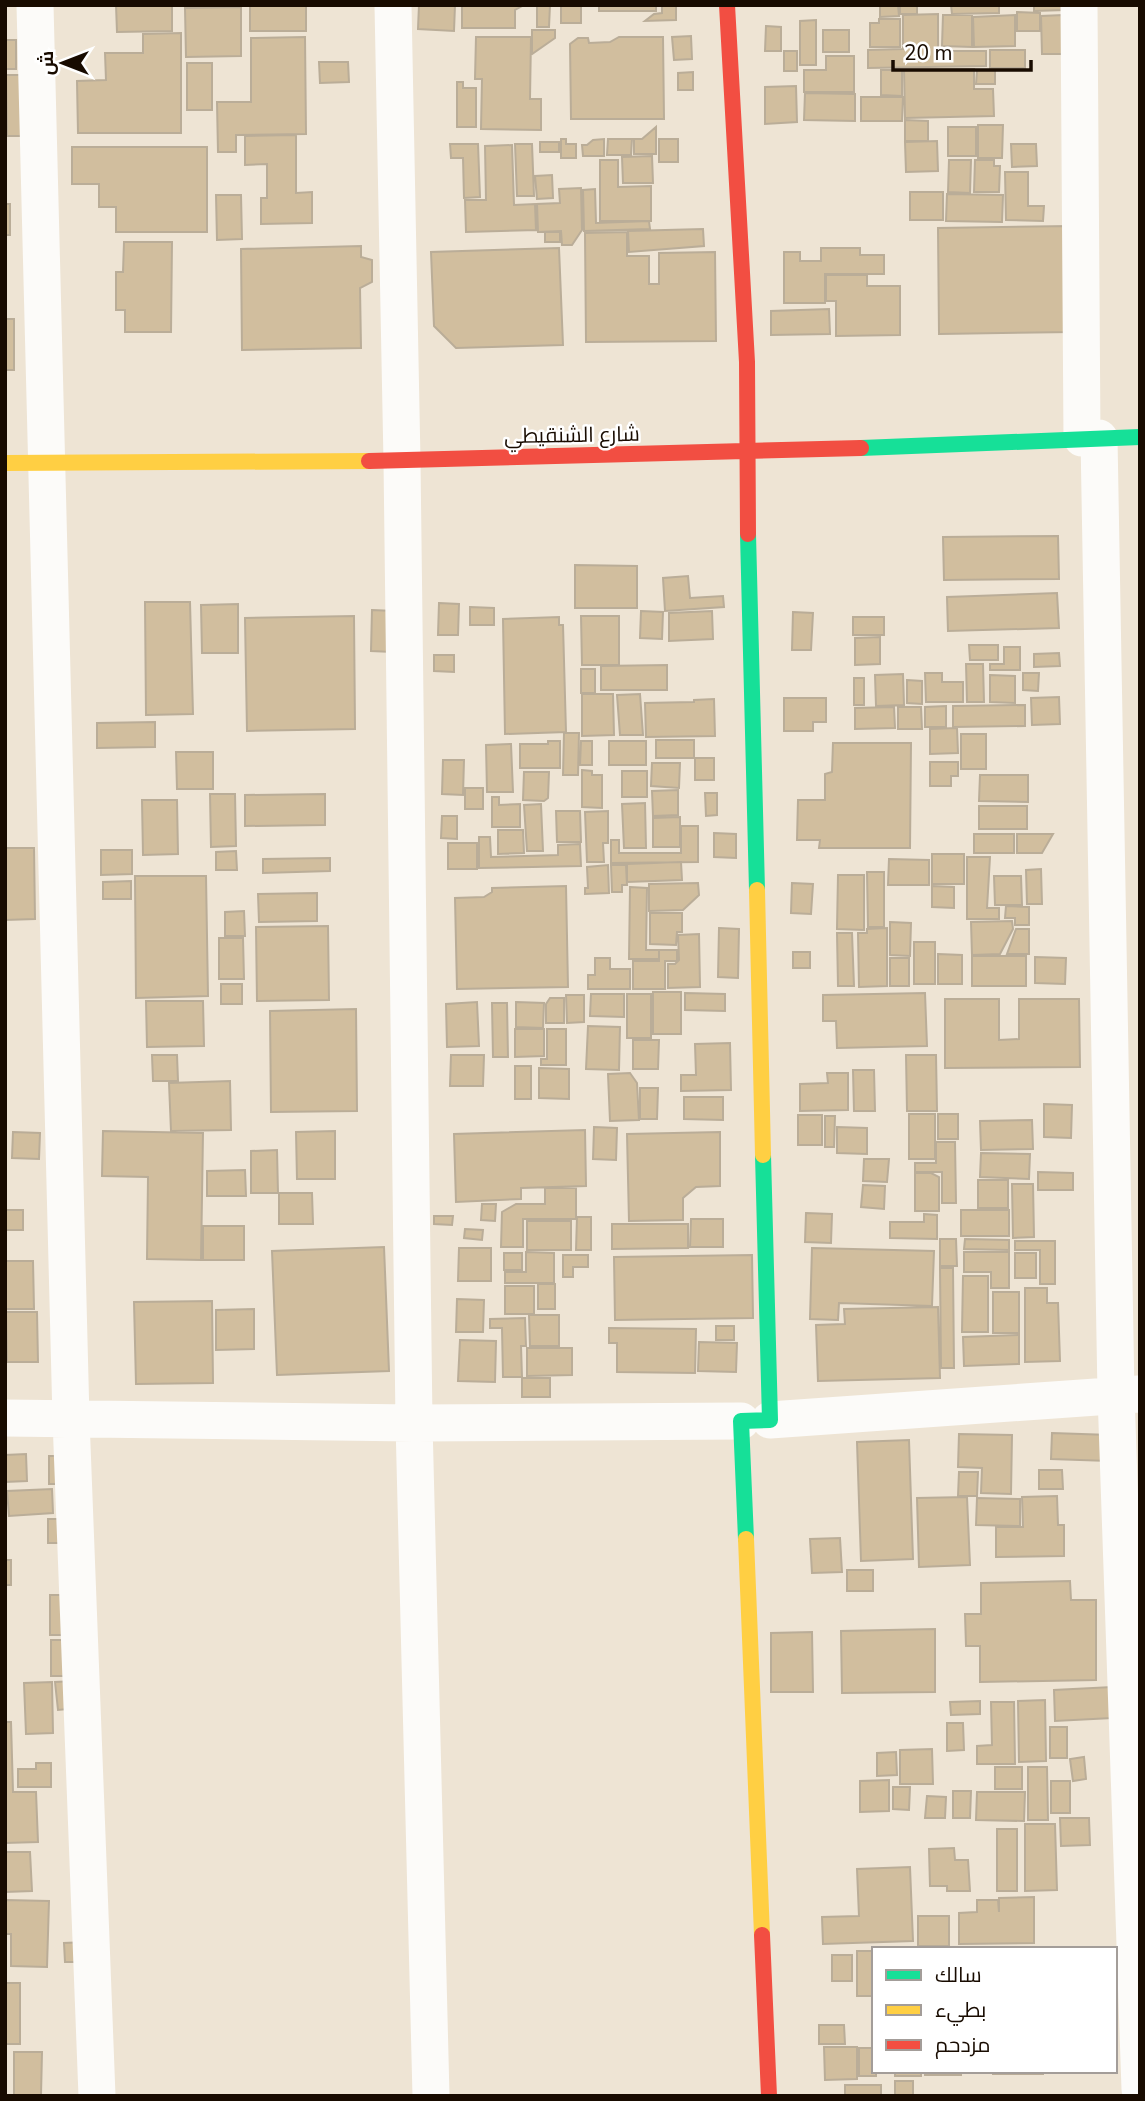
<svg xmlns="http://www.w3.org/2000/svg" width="1145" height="2101" viewBox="0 0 1145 2101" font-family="'Nunito Sans',Cairo,sans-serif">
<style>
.building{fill:#d1be9e;stroke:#baad98;stroke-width:2}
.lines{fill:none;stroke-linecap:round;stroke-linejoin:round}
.street{stroke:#fcfbf9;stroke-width:37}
.fast{stroke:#16e098;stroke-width:16}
.slow{stroke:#ffcf43;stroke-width:16}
.jam{stroke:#f24e42;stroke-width:16}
.labels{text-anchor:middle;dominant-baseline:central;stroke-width:5;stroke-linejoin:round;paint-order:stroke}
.street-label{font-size:21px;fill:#180b00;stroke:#fff}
</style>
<rect width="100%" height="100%" fill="#eee4d4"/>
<path class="building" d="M116,5h56v26l-55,1z
M250,5h56v26h-56z
M419,5h36l-1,26 -36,-2z
M462,5h62l-9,5v18h-53z
M537,5h13l-1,22h-12z
M561,5h20v18h-20z
M599,5h57v6h-57z
M662,5h14v15l-31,1 9,-7 8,-1z
M880,5h18l1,11 -19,1z
M900,5h17v9h-17z
M951,5h48v8l-47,1z
M1034,5h31v5l-31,1z
M241,7v49l-55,1 -1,-49z
M1017,12l23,1v18h-23z
M938,14v37h48v15l-118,2v-18l35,-1v-34z
M943,15h29v32l-30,-1z
M1015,15v31l-41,1 -1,-30z
M1063,15l1,39h-22l-1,-38z
M879,19h21v28h-30v-24h9z
M816,20v45h-16v-44z
M766,26l15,1v24h-16z
M532,30h23v8l-23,16z
M823,30h26v22h-26z
M181,33v100h-103l-1,-52 29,-1 -1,-27h38v-19z
M691,36l1,23 -18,1 -2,-23z
M305,37l1,97 -70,1v17h-18l-1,-50h34v-64z
M476,37h55l-1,62h11v31l-60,-1 1,-50h-7z
M619,37h44l1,82h-93l-1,-75 8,-6h10l1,5 21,-1z
M5,40h11v29h-11z
M990,50h35v18h-35z
M784,51h13v20h-13z
M826,56h28v36h-50v-22h22z
M319,62h29l1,20 -29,1z
M187,63h25v47h-25z
M974,69v20h19l1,27 -89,2 -1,-48z
M881,70h21v26l-21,-1z
M977,70h18v14h-19z
M693,72v18h-15v-17z
M6,75h20l1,61h-20z
M457,82h6v6h13v39h-19z
M796,86l1,36 -32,2v-37z
M805,93l50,1v27l-51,-1z
M861,97h42l-1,24h-41z
M905,120l23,1v20h-23z
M978,125h25l-1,33h-24z
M656,127v27h-22v-15h8z
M948,127h28v29h-28z
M296,135v58l16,-1v31l-51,1v-26h6v-34l-22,1v-29z
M561,139h5v5h10v14h-15z
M604,139v17h-21l-1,-11h5l6,-5z
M608,139h24l-1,16h-24z
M659,139h19v23h-19z
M937,141l1,30 -32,1 -1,-30z
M540,142h19v10h-19z
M450,144h28l2,53 -16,1 -1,-40h-12z
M515,144h17l2,52h-17z
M1011,144h25l1,22 -25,1z
M512,145l2,60 21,-1 1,26 -70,2 -1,-32h21l-1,-54z
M72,147h135v85h-91v-25h-17v-23h-27z
M652,156l1,27h-30l-1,-26z
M600,160h18v27l33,-1v35h-51z
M949,160h22l-1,33 -22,-1z
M975,160h19v6h6l-1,26h-25z
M1005,172h23v34h16l-1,15 -37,-1z
M552,175l1,23 -16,1 -2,-23z
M581,188l1,42 -10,15h-10l-1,-14 -23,1 -1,-28 23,-1 -1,-14z
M595,189l1,34 53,-2 1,8 -66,2 -1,-41z
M910,192h33v28h-33z
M947,194l56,1 -1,27 -56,-1z
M216,195h25l1,44 -25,1z
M5,204h5v31h-5z
M1070,226l2,106 -133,2 -1,-106z
M703,229l1,17 -75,6 -1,-21z
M545,232h15v10h-15z
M627,232v24h22v28h10v-31l56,-1 1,89 -130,1 -1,-109z
M124,242h48l-1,90h-46v-22h-9v-38h7z
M361,246v11l11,3v22l-12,6 1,60 -119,2 -1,-101z
M559,248l4,97 -107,3 -22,-22 -3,-74z
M821,248h39v7h24v19h-59v29h-41v-51h16v9h21z
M826,275h41v11h33v49l-64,1v-35h-10z
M829,309l1,25 -59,1v-24z
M5,319h9v51h-9z
M1058,536l1,43 -115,1 -1,-43z
M575,565l62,1v42h-62z
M688,576l2,22 33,-2 1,11 -59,4 -2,-33z
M1057,593l2,35 -111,3 -1,-34z
M145,602h45l3,112 -47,1z
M439,603l20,1 -1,31h-20z
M238,604v49h-36l-1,-48z
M470,607l24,1v17h-24z
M372,610l22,1 -1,41 -22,-1z
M641,611l22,1 -1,27 -22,-1z
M712,611l1,28 -44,2v-28z
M793,612l20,1 -2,37h-19z
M354,616l1,113 -108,2 -2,-113z
M581,616h38v49h-37z
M559,617v8h4l3,107 -61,2 -2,-115z
M853,617h31v18h-31z
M880,637v27l-25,1v-27z
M969,645h29v15h-28z
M1004,647h16v23h-30v-6h14z
M1059,653l1,13 -26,1v-13z
M434,655h20v17l-20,-1z
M966,664h17l1,38h-17z
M667,665v25h-66v-24z
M581,669h14v24h-14z
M925,673h17v9h21v20h-37z
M1023,673h16l-1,18 -15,-1z
M903,674l1,31 -28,1 -1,-31z
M990,675l25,1v27l-25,-1z
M854,678h10v27h-10z
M907,680l15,1v23l-15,-1z
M582,694h31l1,41 -32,1z
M640,694l3,41h-23l-3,-40z
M1059,697l1,27 -28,1 -1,-27z
M784,698h42v24h-13v9h-29z
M714,699l1,37 -69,1 -1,-34 49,-1v-2z
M1025,705v21l-72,1v-21z
M946,706v21h-21v-20z
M894,707l1,21 -40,1v-21z
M898,707h23l1,22h-24z
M155,722v25l-58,1v-25z
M957,728l1,25 -28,1v-25z
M564,733h15l-1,42h-15z
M961,734h25v35h-25z
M656,740h38v18h-38z
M548,741h12v27h-40v-24h28z
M581,741h11v24h-12z
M609,741h37v24h-37z
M833,743h78l-1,105h-91l1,-8h-23l1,-40h27v-26l7,-2z
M511,744l2,48h-26l-1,-47z
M176,752h37v37h-36z
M695,758h19v22h-19z
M443,760h21l-1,35 -21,-1z
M930,762h28v14h-7v10h-21z
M652,763h28l-1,25 -28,-2z
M582,770l10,1v4h10v33l-20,-1z
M622,771h25v26h-25z
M524,772h25l-1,26 -4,3 -21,-1z
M980,775h48v27l-49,-1z
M465,788h18v21h-18z
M678,790v25l-25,1 -1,-25z
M705,793h12v22l-11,1z
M210,794h25l1,52 -25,1z
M325,794v31l-80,1v-31z
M492,797h7v8l21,-1v23h-28z
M142,800h35l1,54 -35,1z
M645,803l1,45h-22l-2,-44z
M541,804l2,47h-16l-3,-46z
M979,806h48v23h-48z
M556,811h24l1,31h-24z
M608,811v32h-5l1,19h-17l-2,-50z
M442,816h15v23l-16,-1z
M680,817v30h-27v-29z
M681,826h17v36l-87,1v-23h8v13h62z
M498,830h25l1,23 -26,1z
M714,833l22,1v24l-22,-1z
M974,834h40v19h-40z
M1017,834h36l-11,19h-25z
M479,837h11l1,20 67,-2v-10l22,-1 1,22 -102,2z
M448,843h29v26h-29z
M5,848h29l1,71 -30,1z
M101,850h31v24l-31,1z
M236,851l1,19h-21v-18z
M932,854h32v30h-32z
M967,857h23l-3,51h12v11h-32z
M330,858v13l-67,2v-14z
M889,859l40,1v25h-41z
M681,862l1,18 -55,2v-18z
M608,865l1,28 -24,1v-6h3l-1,-21z
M611,865h15l1,20h-5v7h-10z
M1041,869l1,35h-15l-1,-34z
M867,872h17v55h-16z
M838,875h26v55l-27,-1z
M135,876h71l2,120 -72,2z
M994,876h27l1,29h-27z
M131,881v18h-28v-17z
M698,883l1,12 -16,15 -34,1v-27z
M792,883l21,1 -2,30 -20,-1z
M566,886l2,101 -111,2 -2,-91 29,-1 8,-5v-4z
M932,886l22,1v21l-22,-1z
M630,887l17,1 -1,62h13v9h-30z
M317,893v28l-58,1 -1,-28z
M1006,906l23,1v18h-14v-7h-10z
M244,911l1,25h-20v-24z
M650,913h32v19h-5l-1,13 -26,-1z
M1012,921l1,8 -13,25 -28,1 -1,-33z
M890,922l21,1 -1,33 -20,-1z
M328,926l1,74 -72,1 -1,-74z
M719,928l20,1 -1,49 -20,-1z
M887,928v58l-28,1 -1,-54h9v-4z
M1016,929h13v25h-22z
M837,933h15l2,53h-16z
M699,934l1,53 -32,1v-24h7l4,-4 -1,-25z
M219,938h24l1,41h-25z
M914,942h21v42h-21z
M659,950h18v11h-12v28h-32v-28h26z
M793,952h17v16h-17z
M938,954l24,1v29h-24z
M972,956h54v30h-54z
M1035,957l31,1 -1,26 -30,-1z
M595,958h15v11h20v20h-42v-14h7z
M890,958h19v28h-19z
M221,984h21v20h-21z
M653,992h28v42h-28z
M685,993l40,1v17l-40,-1z
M925,993l2,53 -90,2 -1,-27h-13v-26z
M591,994h33v23l-34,-1z
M627,994h24v44h-24z
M566,995h18v27l-17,1z
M550,998h14v25h-18v-19z
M945,999h54v41l20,-1v-40h60l1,68 -135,1z
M146,1001h57l1,45 -57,1z
M477,1002l2,44 -32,1 -1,-43z
M516,1002l28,1 -1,25 -27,-1z
M492,1003h15l1,54h-15z
M356,1009l1,102 -86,1 -1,-101z
M588,1026l32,1 -1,43 -33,-1z
M515,1029h29v27l-29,1z
M547,1029h19v36h-25v-6h6z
M633,1040h26l-1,29h-25z
M730,1043l1,47 -50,1v-16h15l-1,-31z
M152,1055h25l1,26h-25z
M451,1055h33l-1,31h-33z
M906,1055h30l1,56h-30z
M515,1066h16v33h-16z
M539,1068l30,1v30l-30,-1z
M853,1070h21l1,41h-21z
M630,1073l7,10 2,37 -29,1 -2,-47z
M827,1073h21v37l-48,1v-27l28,-1z
M230,1081l1,49 -60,1 -2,-48z
M640,1088h18l-1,31h-17z
M684,1097h39v23l-39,-1z
M1044,1104l28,1 -1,33 -27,-1z
M909,1114h26v45h-26z
M938,1114h20v25h-20z
M798,1115h24v30h-24z
M825,1116h10l-1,31h-9z
M1032,1120l1,29 -52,1 -1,-29z
M594,1127l23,1 -1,32 -23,-1z
M837,1127l30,1v26l-30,-1z
M585,1130l1,56 -65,2v11l-65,3 -2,-68z
M103,1131l100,2 -2,127 -54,-1 1,-82 -46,-1z
M335,1131v48h-38l-1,-47z
M13,1132l27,1 -1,26 -27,-1z
M720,1132v54l-24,1 -13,11v22l-54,1 -2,-87z
M936,1142h19l1,61h-14v-31h-27v-9h21z
M277,1150l1,43h-27v-42z
M981,1153l49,1 -1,25 -49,-2z
M864,1159h25l-2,23 -24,-1z
M245,1170l1,26h-39v-25z
M1038,1172l35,1v17h-35z
M915,1173h16l8,4v34h-24z
M978,1180h30v28h-30z
M1012,1184h21l1,53 -21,1z
M863,1185l22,1 -1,23 -23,-2z
M545,1188h31v31h-53v28h-22l1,-35 14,-8h29z
M279,1193h33l1,31h-34z
M5,1200l1,10h17v20h-18z
M482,1204h14l-1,17 -14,-1z
M961,1210h48v26h-48z
M806,1213l26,1 -1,29 -26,-1z
M924,1214l13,1v24l-47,-1v-16h34z
M434,1216h19l-1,9 -18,-1z
M577,1217h14v33h-15z
M691,1219h32v28h-33z
M527,1221h44v29h-44z
M612,1224h76v24l-76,1z
M203,1226h41v34h-41z
M465,1229l18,1 -1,10 -18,-2z
M940,1239h16l1,27h-17z
M965,1239l44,1v10l-45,-1z
M1015,1241h40v43h-15v-34h-25z
M384,1247l5,124 -112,4 -5,-124z
M459,1248h32v33h-33z
M812,1248l122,3 -2,55 -93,-3 -1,17 -28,-1z
M526,1252l28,1v30h-49v-11h21z
M964,1252h45v36h-18v-16h-27z
M504,1253h18v17h-18z
M1015,1253h21v25h-21z
M563,1255h25v12h-15v10h-10z
M752,1255l1,63 -138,2 -1,-63z
M5,1261h28l1,48h-28z
M940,1268h13l1,100h-13z
M963,1276h25v56h-26z
M538,1284h17v25h-17z
M505,1286h29v28h-29z
M1025,1288h22v15h11l2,58 -35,1z
M993,1292h26v41h-26z
M457,1299l27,1 -1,32h-27z
M212,1301l1,82 -77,1 -2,-82z
M938,1307l2,71 -122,3 -2,-56 29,-1 -1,-15z
M254,1309v40l-38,1v-40z
M6,1312h31l1,50h-31z
M529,1315h30v31h-29z
M525,1318l1,28h-5l1,31h-19l-1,-49h-12v-9z
M716,1326h18v14h-18z
M609,1328l87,1 -1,44 -78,-1v-29h-8z
M1019,1335v29l-55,2 -1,-29z
M460,1340l36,1 -1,41 -37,-1z
M699,1342l38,1 -1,29 -38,-1z
M527,1348h45v27l-45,1z
M522,1378h28v19h-28z
M1052,1433l58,2 -1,26 -58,-2z
M959,1434l53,1 -1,59 -30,-1 1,-25 -24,-1z
M909,1440l4,119 -52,2 -4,-119z
M26,1454l1,27 -22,1v-27z
M49,1456h13v28h-13z
M1039,1470h23l1,19h-24z
M959,1472h19l-1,24h-19z
M52,1489l1,24 -44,3 -2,-25z
M1057,1496l1,29h6v31l-68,1v-30h27l-1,-30z
M967,1497l3,68 -51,2 -2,-69z
M977,1498l43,1v27l-44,-1z
M48,1519h16v24h-16z
M840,1538l2,34 -30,1 -2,-34z
M5,1560h6v25h-6z
M847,1570h26v21h-26z
M1070,1581l1,19h25v80l-116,2v-36h-14l-1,-32h16v-31z
M50,1595h19v40h-19z
M935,1629v63l-93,1 -1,-62z
M812,1632l1,60h-42v-59z
M51,1640h19v36h-19z
M75,1681l3,27 -20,2 -3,-28z
M52,1682l1,51 -27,1 -2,-51z
M1112,1687v31l-57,3 -1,-31z
M1045,1700l1,61 -27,1 -1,-61z
M980,1701v13l-29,1 -1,-13z
M991,1702h23l1,62h-38v-18l15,-1z
M5,1722h6l2,70h23l2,50 -33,1z
M947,1723h16l1,27 -17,1z
M1050,1727h17v31h-17z
M932,1749l1,35h-33v-34z
M896,1752l1,23 -20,1v-23z
M1084,1757l2,22 -13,2 -3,-22z
M36,1763h15v24h-33v-18h18z
M995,1767h27v22h-27z
M1028,1767h19l1,53h-20z
M889,1780v31l-29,1v-31z
M1051,1781h19v32h-19z
M893,1787h17l-1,23 -16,-1z
M953,1791h18l-1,27h-17z
M977,1792h48l-1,29 -48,-1z
M927,1796l19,1 -1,21h-20z
M1060,1818h29l1,27 -29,1z
M1025,1824h30l2,66 -32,1z
M997,1829h20v62h-20z
M954,1848l1,12h13l2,31h-23v-5h-17l-1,-37z
M5,1852h25l2,39 -27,1z
M910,1867l3,74 -90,3 -1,-27 37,-1 -2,-47z
M1034,1897v46l-75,1v-31l18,-1v-12h21l1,12v-14z
M5,1900l44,1 -2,66 -36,-1v-32h-6z
M918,1916h31v30h-31z
M86,1942l1,20h-22l-1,-19z
M857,1951h17v45h-17z
M832,1955h20v26h-20z
M5,1983h15v61h-15z
M819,2025h25l1,19h-26z
M824,2047h33v32l-32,1z
M859,2048h15v23h2v5h-17z
M14,2052h28l-1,43h-27z
M895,2071h26v5h-26z
M925,2071h36v4h-36z
M993,2071h50v3h-50z
M895,2081h18v15h-18z
M845,2085h36v11h-36z"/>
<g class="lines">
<path class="street" d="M35,5l36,1414 26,677
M393,5l9,456 12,962 17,673
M1079,5l3,433
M1099,438l17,956 24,695
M5,1418l409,5 327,-2
M770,1420l369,-26"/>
<path class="fast" d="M861,448l279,-11
M748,534l9,356
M746,1539l-5,-118 29,-1 -7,-265"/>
<path class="slow" d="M5,463l364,-2
M757,890l6,265
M746,1539l16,396"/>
<path class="jam" d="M727,5l20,357 1,172
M369,461l492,-13
M762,1935l7,161"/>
</g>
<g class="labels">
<g class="street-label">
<text transform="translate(572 435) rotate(-1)">شارع الشنقيطي</text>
</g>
</g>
<rect width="1145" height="2101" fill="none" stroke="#180b00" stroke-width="14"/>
<rect x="872" y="1947" width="245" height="126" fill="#ffffff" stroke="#a39d99" stroke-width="2"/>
<rect x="886" y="1970" width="35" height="10" fill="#16e098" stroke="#a39d99" stroke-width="2"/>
<text x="935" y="1982" font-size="21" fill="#180b00">سالك</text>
<rect x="886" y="2005" width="35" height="10" fill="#ffcf43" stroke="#a39d99" stroke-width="2"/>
<text x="935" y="2017" font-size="21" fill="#180b00">بطيء</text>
<rect x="886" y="2040" width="35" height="10" fill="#f24e42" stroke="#a39d99" stroke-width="2"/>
<text x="935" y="2052" font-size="21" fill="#180b00">مزدحم</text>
<g transform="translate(63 63) rotate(270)" stroke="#ffffff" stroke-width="5" paint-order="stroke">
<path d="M0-5L12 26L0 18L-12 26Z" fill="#180b00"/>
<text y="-10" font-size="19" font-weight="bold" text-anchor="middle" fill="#180b00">ش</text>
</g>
<path d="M893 60v10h138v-10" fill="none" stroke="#180b00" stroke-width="3.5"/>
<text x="904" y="60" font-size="21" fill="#180b00" stroke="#ffffff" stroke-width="5" paint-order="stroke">20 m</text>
</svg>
